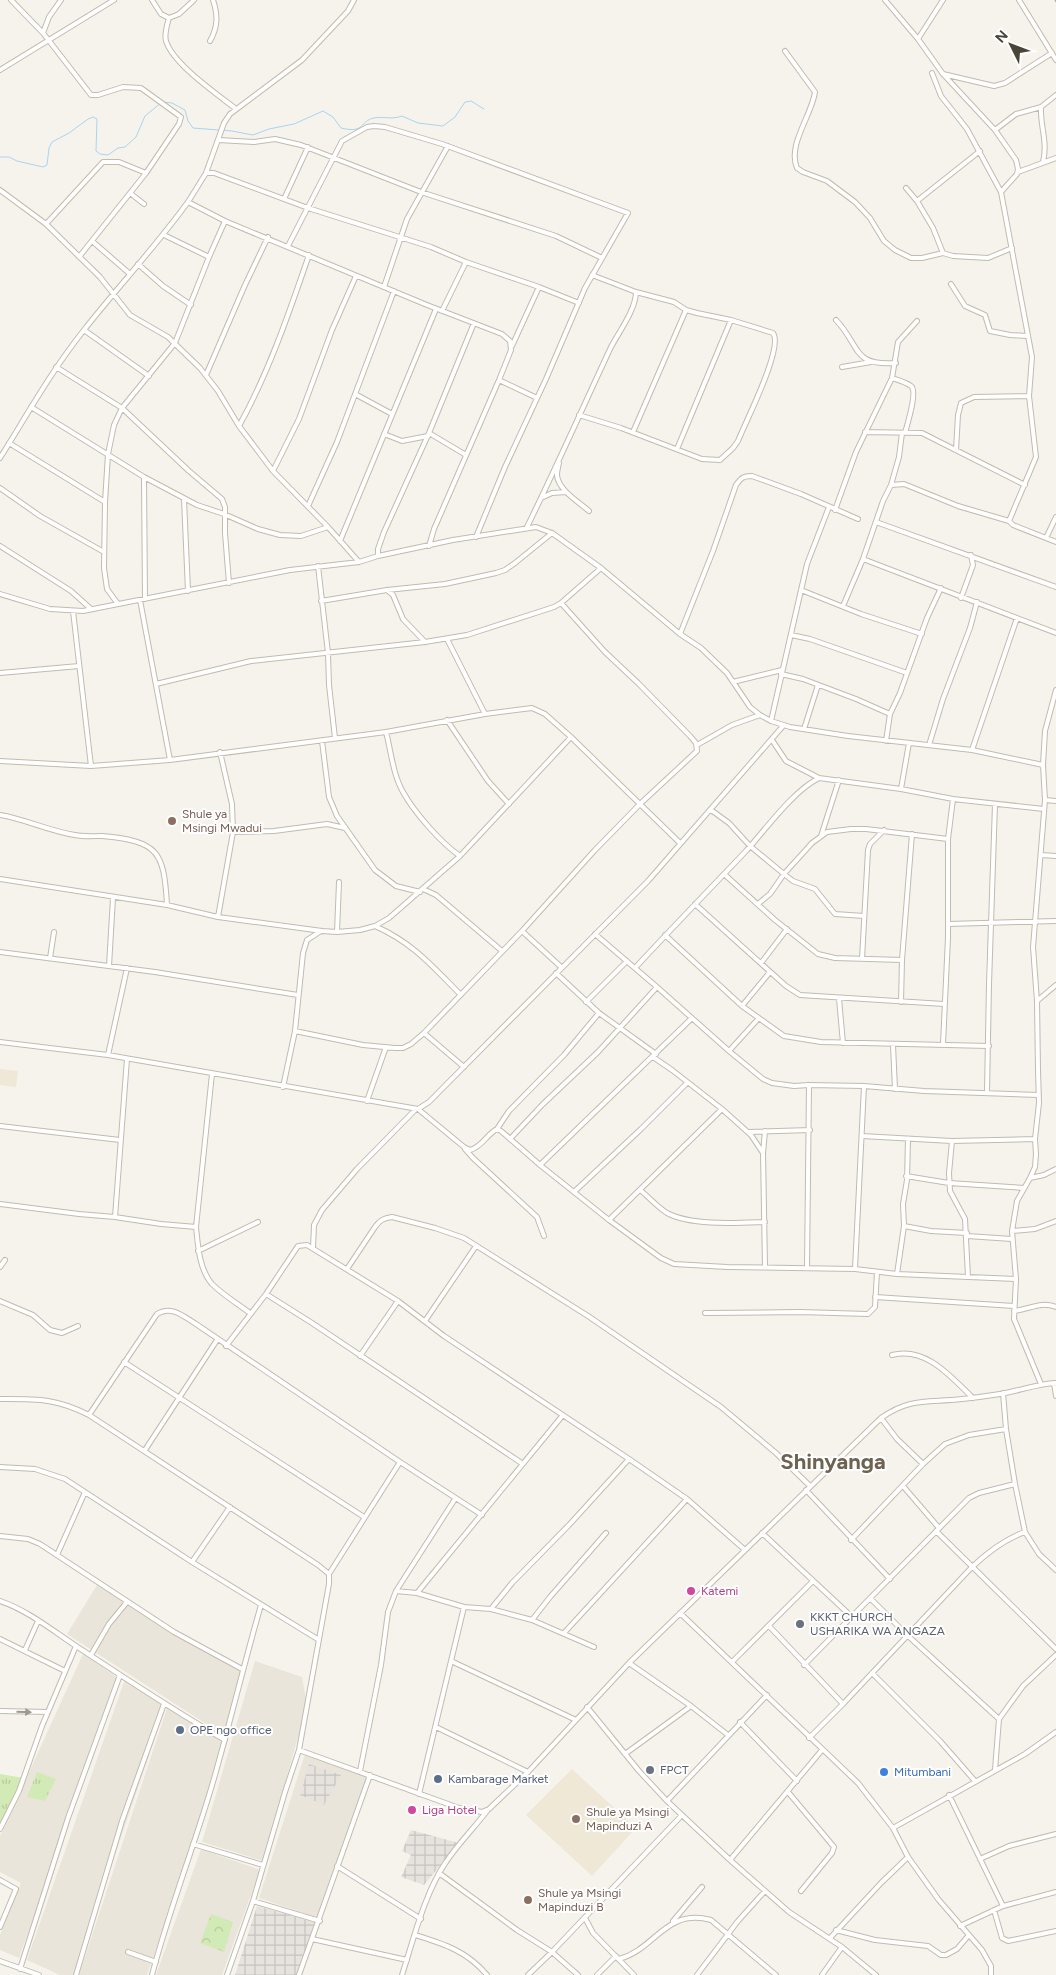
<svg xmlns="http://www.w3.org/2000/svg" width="1056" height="1975" viewBox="0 0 1056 1975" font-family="Figtree,sans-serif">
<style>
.residential{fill:#eae5da}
.industrial{fill:url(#industrial-grid)}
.education{fill:#efe8d6}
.grass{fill:url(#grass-tufts)}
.park{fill:url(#park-crowns)}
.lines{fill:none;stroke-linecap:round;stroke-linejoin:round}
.stream{stroke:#a9d4f2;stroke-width:1}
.minor-casing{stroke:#c2bbae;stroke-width:6}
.minor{stroke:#fff;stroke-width:4}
.rail{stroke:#9a9a9a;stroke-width:1;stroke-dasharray:6 6;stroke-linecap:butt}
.oneway{fill:#9c9892}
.education-dot{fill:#8d6e63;stroke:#fff;stroke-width:2}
.hotel-dot{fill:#d1479c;stroke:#fff;stroke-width:2}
.worship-dot{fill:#6b7280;stroke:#fff;stroke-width:2}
.service-dot{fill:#5c6f8a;stroke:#fff;stroke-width:2}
.shop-dot{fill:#3f7fe0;stroke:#fff;stroke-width:2}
.labels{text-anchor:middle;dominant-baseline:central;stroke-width:4;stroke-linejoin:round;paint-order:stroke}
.education-label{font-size:12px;fill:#785e54;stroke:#fff;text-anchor:start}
.hotel-label{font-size:12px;fill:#b23c85;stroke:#fff;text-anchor:start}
.worship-label{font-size:12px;fill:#5b616d;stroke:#fff;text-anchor:start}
.service-label{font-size:12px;fill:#4e5e75;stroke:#fff;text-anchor:start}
.shop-label{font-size:12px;fill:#366cbe;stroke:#fff;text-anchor:start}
.town-label{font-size:22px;font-weight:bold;fill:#6e6250;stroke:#fff}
</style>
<defs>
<pattern id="industrial-grid" width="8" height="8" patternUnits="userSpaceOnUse" patternTransform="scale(1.25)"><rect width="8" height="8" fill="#e6e2dd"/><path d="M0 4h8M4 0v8" fill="none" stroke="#c7c3be"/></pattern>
<pattern id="grass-tufts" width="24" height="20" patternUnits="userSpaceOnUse" patternTransform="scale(1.25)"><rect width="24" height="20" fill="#d2eab5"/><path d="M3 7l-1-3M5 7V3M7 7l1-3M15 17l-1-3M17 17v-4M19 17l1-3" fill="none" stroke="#b6ca9c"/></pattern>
<pattern id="park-crowns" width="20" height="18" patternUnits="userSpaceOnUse" patternTransform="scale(1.25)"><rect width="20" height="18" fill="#d2eab5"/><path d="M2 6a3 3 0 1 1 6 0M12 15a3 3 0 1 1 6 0" fill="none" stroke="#b6ca9c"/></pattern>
</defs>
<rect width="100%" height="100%" fill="#f6f3ec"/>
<path class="residential" d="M97,1585l147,87 -16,66 -161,-104z
M83,1654l35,24 -99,280 -19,-8v-15l21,-52 -21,-11v-36z
M255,1661l47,16 5,28 -44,156 -61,-19z
M125,1679l41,27 -92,269h-14l-33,-15z
M167,1708l60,36 -80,231h-68z
M305,1754l63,23 -50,141 -59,-20z
M201,1849l59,21 -38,105h-66z"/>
<path class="industrial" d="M309,1764l32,11 -17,30 -24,-10z
M411,1830l48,13 -35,42 -23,-8 10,-22 -9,-4z
M257,1906l60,17 -21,52h-61z"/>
<path class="education" d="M0,1069l18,2 -2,16 -16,-2z
M572,1769l64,59 -44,48 -66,-61z"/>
<path class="grass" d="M37,1772l19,7 -11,22 -18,-4z
M0,1774l24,4 -24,50z"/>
<path class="park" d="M211,1914l22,8 -9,30 -24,-9z"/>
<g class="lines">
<path class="stream" d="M0,157h9l8,4 26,6 4,-2 2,-17 3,-6 17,-9 19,-14 5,-2 4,2 -1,32 4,3 8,1 10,-7 7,-1 11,-10 9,-21 17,-14 10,1 13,7 3,11 5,7 39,3 21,4 16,-6 25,-5 29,-13 10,6 8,11c25,6 18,-7 33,-10 9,-2 18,2 28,-2l16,7 25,3 12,-9 10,-15 6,-1 13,8"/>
<defs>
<path id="minor" d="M11,0l32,33 48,62h7l25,-8 18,1 40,29 -2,7 -33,49 -67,84
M152,0l9,14 8,4 10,-4 15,-14
M885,0l33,39 25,35 52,56 21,30 2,9 -1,5 -16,18 31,165 -3,39 7,61 -27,64 4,4 43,17
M1019,0l37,60
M169,18c-2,7 -5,16 -3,23 7,23 51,53 70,68
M43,33l6,-16 12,-17
M918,39l25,-39
M210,41c8,-14 8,-26 3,-41
M785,51l30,41c-3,23 -28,53 -18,76l6,4 24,9 28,21 15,16 14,23 11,9 16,8h11l21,-5
M0,70l114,-70
M932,73l9,23 26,33 34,63
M943,74l51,12 11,-3 47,-30
M1041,107c-1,20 7,34 2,55
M995,130l21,-16 25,-7 15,-12
M218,140l36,2 21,-3 26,6 120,47 135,44 46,22
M1018,172l38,-14
M206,173l18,-50 6,-9 72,-54 46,-49 6,-11
M906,188l11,13 16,27 10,25 10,3 35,2 24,-10
M0,190l46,34 54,53 30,38 38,22 32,31 18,23 21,35 34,45 55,56 31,35
M130,193l14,11
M284,199l24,-52
M917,201l63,-50
M188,202l18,-29h8l94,35 123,39 35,15 73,25 40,16
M46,224l57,-62h16l27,11
M164,235l45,22
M92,241l38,33
M288,246l54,-105 25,-14 7,-1 11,1 57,17 186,69 -43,75 -39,91 -41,88 -29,70
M138,264l25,22 28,19
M951,284l14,22 20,9 5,16 20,4 17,1
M384,287l23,-68 41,-73
M442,311l24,-49
M836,320c25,26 15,46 60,43
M84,330l65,46
M512,346l27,-59
M56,367l66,41 67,63 33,28 3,8v26l4,50
M842,367l29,-5
M206,375l39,-90 23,-48
M892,378c6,2 14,4 19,8 7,5 -4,39 -6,47
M499,380l38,18
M355,394l37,20
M31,407l113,70 53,28 27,9 34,15 22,6 21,1 27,-9
M579,415l42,13 81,31 18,1 13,-12 5,-7c7,-18 46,-94 35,-108l-42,-13 -34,-7 -11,-3 -12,-8 -38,-10 -44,-17
M239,426c30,-54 50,-113 70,-171
M633,432l53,-122
M865,432l57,1 103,52
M429,433l37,22
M384,434l18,7 26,-5
M9,443l96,59
M677,449l54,-129
M956,450l2,-35 3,-12 13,-6 55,-1
M0,458c27,-43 52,-88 84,-128 34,-43 72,-84 104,-128l37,19 202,84 75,29 8,7 1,9 -12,30 -65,149 -5,17
M559,463c-1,4 -2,9 -2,12 1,15 22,27 32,36
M273,471l26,-52 33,-89 24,-54
M144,477l1,122
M891,485l13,-1 54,22 51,15
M0,488l40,28 64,36
M541,498l11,-5 14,-1
M184,499l4,92
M308,506l29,-64 57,-151
M835,510l21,-58 36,-74 6,-36 19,-21
M876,522l180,65
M527,527c29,-59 56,-120 84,-180 8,-15 25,-38 25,-55
M1046,538l10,-21
M340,541l96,-232
M0,546l71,45 20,18
M378,556v-7l6,-17 45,-99 45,-110
M863,559l193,74
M318,566l10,87 1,32 6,53
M387,590l6,5 10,24 22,23
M801,590l60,24 61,20
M0,594l50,15 33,2 207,-41 69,-8 19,-6 75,-16 83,-13 16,6 49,35 79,66 21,14 26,25 23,34 10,8 11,6 19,6 58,9 124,14 71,15
M961,598l12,-33 -2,-10
M140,600l30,160
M321,601l66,-11 58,-6 51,-11 9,-3 10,-7 37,-30
M118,604l-11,-15 -3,-21 1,-66 3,-48 6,-29 8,-17 53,-65 34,-86 16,-36
M843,606l20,-47 20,-58 8,-16 8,-28 3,-24
M73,611l18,155
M680,634l33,-83 23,-66c5,-7 7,-9 16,-9l49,18 57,25
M791,635l19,4 97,34
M447,639l38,75
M0,673l79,-7
M781,674l22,5 53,20 34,15
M733,682l49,-12
M156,684l95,-23 174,-19 42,-7 87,-28 7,-4 40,-35
M447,720l41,61 21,23
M771,721l36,-157 22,-57
M804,729l14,-44
M386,732c5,19 7,43 17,60 11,20 38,51 57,64
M772,740l14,21 33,17
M322,741l7,56 8,19 38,54 21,16 24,6
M886,741l4,-27 10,-21 27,-75 14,-30
M697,745l35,-20 28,-10
M929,745l14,-46 27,-71 7,-26
M972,750l45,-132
M0,761l91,5 79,-6 216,-28 99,-18 47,-6 13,6 26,23 109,106
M901,789l8,-46
M1045,800l11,1
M711,810l18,13 21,23 34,28 9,7 22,8 20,25 29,2
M0,815c25,4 49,16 75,20 9,2 18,1 27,1 56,5 62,15 65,69
M233,832l41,-1 53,-7 18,4
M821,836l18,-56
M1041,855l15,1
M724,874l51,46 43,34 17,4 67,2
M0,879l167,26 51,12 104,14 15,1 23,-2 15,-4 14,-8 71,-62 111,-119
M423,889l13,6 66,56
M695,904l91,82 14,9 144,9
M758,904l12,-10 14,-20 28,-31 15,-11 24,-3h15l82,10
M218,917l15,-85 -1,-28 -12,-52
M948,924l108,-3
M375,926c38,17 56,39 85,68
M522,931l39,36
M337,932l2,-50
M595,934l62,53 72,64 34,28 9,4 22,3 15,-1 55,1 60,5 115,4
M665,935l77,71 42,30 37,6 168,4
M0,952l155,20 143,23
M50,958l4,-26
M862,959l6,-109 2,-6 14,-14
M761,963l26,-34
M109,966l4,-68
M635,968c36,-39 74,-78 111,-117 20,-22 47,-60 73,-73l82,11 52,10 91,10
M556,973l43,40 57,41
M839,999l4,44
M1037,1001l19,-16
M586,1002l41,-41
M901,1002l1,-42 10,-126
M742,1006l28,-34
M295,1031l68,14 32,3h8l8,-4 13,-11 98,-102 73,-81 45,-46 57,-53 -1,-8 -6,-7 -52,-53 -33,-31 -44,-49
M424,1033l40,34
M0,1042l108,13 310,54 11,-7 219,-221 135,-155
M943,1044l5,-106v-99l5,-40
M893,1045l2,44
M729,1051l30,-33
M108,1055l19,-87
M653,1057l19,13 50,39 29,26 12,18 2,113
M212,1074l-16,153c2,18 3,42 16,57 11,11 26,20 38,29
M283,1087l12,-56 8,-78 4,-13 14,-9
M987,1092l2,-108 6,-180
M367,1101l19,-54
M418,1109l46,38 6,3c12,-3 17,-16 27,-21l4,2 39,34 69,55 52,38 13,6 53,3 128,2 42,5 119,5
M0,1126l120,14
M497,1129l12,-18 55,-56 35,-42
M748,1132l62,-2
M862,1136l90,5 83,-2
M510,1139l33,-35 55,-52 59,-65
M952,1141l-3,32 1,18 15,28 3,58
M465,1149l8,9 64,59 7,19
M763,1153l2,-22
M540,1165l152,-147
M906,1176l43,7 75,5
M1030,1178l14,-3 12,-6
M640,1190c9,7 17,17 27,23 25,13 70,10 98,9
M574,1192l67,-63 46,-46
M0,1204l79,10 36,3 46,7 35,3
M115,1217l12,-158
M609,1220l113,-111
M904,1226l27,5 36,2
M1012,1231l23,-2 21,-8
M967,1236l45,3
M313,1248l1,-23 8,-15 35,-41 59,-60
M198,1251l60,-29
M0,1267l5,-7
M807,1267l2,-182
M347,1269l28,-42c5,-7 9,-9 17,-10l43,11 29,10 124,78 133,91 55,46 34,33
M855,1269l9,-183
M897,1274l7,-48 -1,-22 4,-24 1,-41
M266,1294l46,29 211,141
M875,1297l139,9
M0,1301l33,14 17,15 12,3 16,-7
M1014,1311c17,-2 26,-10 42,-4
M705,1313l95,-1 68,2 7,-7 2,-35
M425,1321l51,-75
M226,1346l40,-52 32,-48 9,-1 91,56 46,35 185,123 58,40 58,51
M892,1355c34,-9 59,22 81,43
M360,1356l38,-55
M124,1362l240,155
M1054,1383l2,13
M1041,1384l-27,-65 2,-40 -4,-48 5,-30 13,-23 5,-11 1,-13 -1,-15 4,-36 -1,-33 -1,-69 -4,-54 12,-147 -2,-35 2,-34 11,-41
M1003,1393l3,36 9,55 10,48 14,22 17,16
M0,1399c36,0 56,-1 89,16l229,150 11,9v10l-30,166 -14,42 -32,109 -26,74
M89,1415l68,-101c14,-9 26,2 39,10l204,138 82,53
M881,1418l16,21 26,25
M145,1450l72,-110
M0,1467l35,2 30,10 127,83 127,78
M903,1486l36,42
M806,1490l84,89
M936,1531l120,118
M762,1533l89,83
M0,1536l28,3 12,5 134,88 68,37
M851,1540l72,-76 22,-20 24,-9 37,-6
M57,1555l28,-63
M192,1562l38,-55
M329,1574l71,-112
M396,1591l21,2 47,14 27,2 41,11 62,27
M417,1593l146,-178
M870,1598l37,37 92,84
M0,1601c27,9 52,29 76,45 49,32 98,65 149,94
M491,1609l21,-26 57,-58 60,-66
M680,1613l178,170 35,45 15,29 30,42 44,51 9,16v9
M532,1620l18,-23 56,-64
M769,1626l74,78
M564,1633l123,-134
M0,1639l65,32
M25,1650l13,-29
M91,1655l18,-31 18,-22
M451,1661l125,59
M732,1662l81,-81
M629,1663l62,43 37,29
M804,1665l165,-167 10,-5 36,-9
M872,1673l68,68 35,40
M587,1707l52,64 28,30 63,59 59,52 53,35 34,28
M0,1711l48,1
M740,1722l57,59
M436,1727l92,45
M809,1738l34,-34 129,-137c16,-15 33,-28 53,-35
M299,1750l160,58 23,4 7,-3 39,-37 101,-109 252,-245c30,-21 47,-15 81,-19 12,-1 25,-3 38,-5 19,-3 36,-10 56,-11
M625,1754l66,-48
M995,1770l4,-51 24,-33 33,-31
M360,1771l21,-106 7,-53 8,-21 59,-92
M788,1792l46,55 -2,6 -31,38
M419,1794l45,-187
M949,1795l54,111
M667,1801l100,-106
M893,1828l132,-74 31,-22
M0,1829l19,-38 23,-65 34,-80
M193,1844l70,21
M980,1859l29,-13 47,-12
M730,1860l92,-110
M337,1866l84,53
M439,1873l78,57 35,22 26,23
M0,1880l16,9 -16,38
M253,1901l67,20
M994,1910l8,28 6,3 48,-10
M585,1918l8,15 41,42
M673,1921l29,-34
M960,1926l43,-20 53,-14
M836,1930l39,10 53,6 13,9h5l11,-6 12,-14
M415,1935c29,9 52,16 72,40
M830,1938l51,-55 27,-26
M312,1939l95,21
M128,1952l28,10
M619,1959c37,-10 46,-51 92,-39l65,55
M0,1961l39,14
M20,1969l48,-151 52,-143
M76,1975l46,-154 42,-117
M152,1975c17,-65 42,-128 61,-193 17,-59 31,-118 48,-177
M299,1975l71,-200
M402,1975c11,-34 23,-83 44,-113 12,-18 28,-34 41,-51
M528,1975l24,-23 130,-137
M597,1975l19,-19
M697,1975l41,-54 27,-30
M822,1975l20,-28"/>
</defs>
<use href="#minor" class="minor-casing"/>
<use href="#minor" class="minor"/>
<path class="rail" d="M1055,0l1,2"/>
</g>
<defs><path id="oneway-solid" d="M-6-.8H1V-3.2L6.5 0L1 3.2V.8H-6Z" transform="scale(1.25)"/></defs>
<use class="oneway" href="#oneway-solid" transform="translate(24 1712) rotate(2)"/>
<g class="education-dot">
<circle cx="172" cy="821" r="5"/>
<circle cx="576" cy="1819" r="5"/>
<circle cx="528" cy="1900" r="5"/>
</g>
<g class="hotel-dot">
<circle cx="691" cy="1591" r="5"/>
<circle cx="412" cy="1810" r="5"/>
</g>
<g class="worship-dot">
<circle cx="800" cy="1624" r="5"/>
<circle cx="650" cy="1770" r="5"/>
</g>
<g class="service-dot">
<circle cx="180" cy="1730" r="5"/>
<circle cx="438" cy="1779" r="5"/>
</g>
<circle class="shop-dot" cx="884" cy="1772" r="5"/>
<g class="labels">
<g class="education-label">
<text x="182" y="814">Shule ya<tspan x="182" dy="14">Msingi Mwadui</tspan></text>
<text x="586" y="1812">Shule ya Msingi<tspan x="586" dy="14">Mapinduzi A</tspan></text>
<text x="538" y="1893">Shule ya Msingi<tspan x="538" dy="14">Mapinduzi B</tspan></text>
</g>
<g class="hotel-label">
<text x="701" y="1591">Katemi</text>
<text x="422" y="1810">Liga Hotel</text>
</g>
<g class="worship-label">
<text x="810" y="1617">KKKT CHURCH<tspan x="810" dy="14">USHARIKA WA ANGAZA</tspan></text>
<text x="660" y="1770">FPCT</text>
</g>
<g class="service-label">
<text x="190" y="1730">OPE ngo office</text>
<text x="448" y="1779">Kambarage Market</text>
</g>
<g class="shop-label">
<text x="894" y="1772">Mitumbani</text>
</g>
<g class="town-label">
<text x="833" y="1461">Shinyanga</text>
</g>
</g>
<g transform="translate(1011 45) rotate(312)" stroke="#ffffff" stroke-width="4" paint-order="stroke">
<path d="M0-4L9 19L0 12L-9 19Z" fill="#4b4439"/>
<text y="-8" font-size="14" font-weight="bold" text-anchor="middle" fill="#4b4439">N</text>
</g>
</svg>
